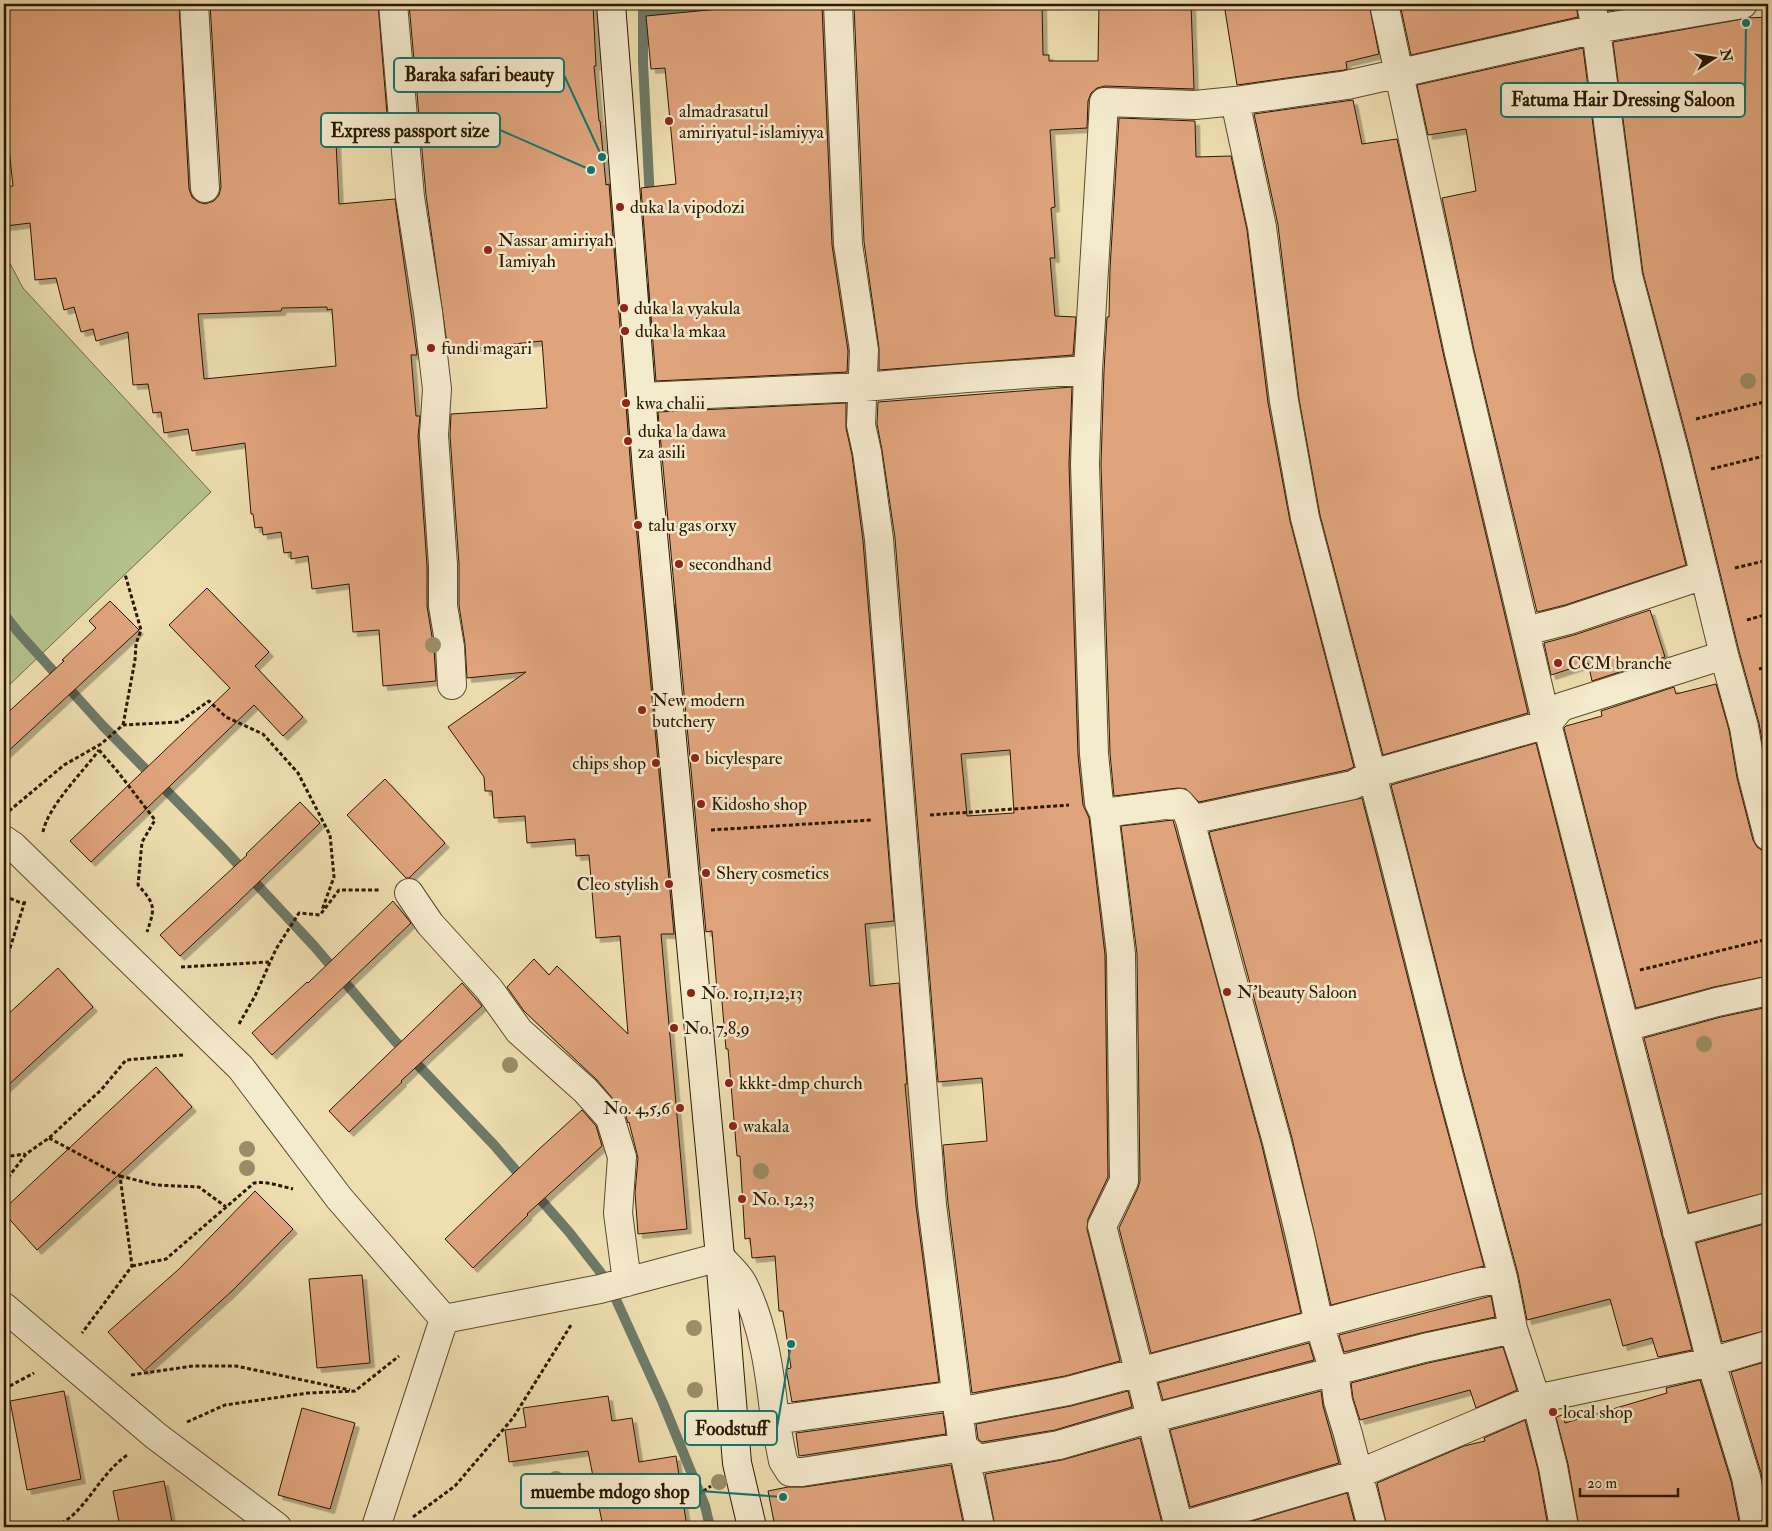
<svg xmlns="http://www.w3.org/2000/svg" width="1772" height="1531" viewBox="0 0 1772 1531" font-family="'IM FELL Double Pica',serif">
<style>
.green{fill:#b4c28e;stroke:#706d47}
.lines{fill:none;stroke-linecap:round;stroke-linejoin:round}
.stream{stroke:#6d7a67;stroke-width:10}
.building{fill:#e0a47d;stroke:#2c1800;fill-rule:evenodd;filter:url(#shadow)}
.street-casing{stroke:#5c4a2c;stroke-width:30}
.secondary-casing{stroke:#2c1800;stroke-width:30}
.path{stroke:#2c1800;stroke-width:3;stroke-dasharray:4 2.5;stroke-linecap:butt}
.street{stroke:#f4eacc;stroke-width:28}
.secondary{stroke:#f4eacc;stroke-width:28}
.tree{fill:#9a8d67}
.poi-dot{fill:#8f2418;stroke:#f4eacc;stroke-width:2}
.labels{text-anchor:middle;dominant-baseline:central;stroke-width:5;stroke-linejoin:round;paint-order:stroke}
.poi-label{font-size:18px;fill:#2c1800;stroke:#f4eacc;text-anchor:start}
.leader{fill:none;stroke:#0f766e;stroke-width:2}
.callout-dot{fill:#0f766e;stroke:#f4eacc;stroke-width:2}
.callout{fill:#f4eacc;stroke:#0f766e;stroke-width:2}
.callout-label{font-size:19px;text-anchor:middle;font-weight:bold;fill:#2c1800}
</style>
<defs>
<filter id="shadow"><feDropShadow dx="4.5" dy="4.5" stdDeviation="0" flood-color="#0004"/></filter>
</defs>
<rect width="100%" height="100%" fill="#eedeb0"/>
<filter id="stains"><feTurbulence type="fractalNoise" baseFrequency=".004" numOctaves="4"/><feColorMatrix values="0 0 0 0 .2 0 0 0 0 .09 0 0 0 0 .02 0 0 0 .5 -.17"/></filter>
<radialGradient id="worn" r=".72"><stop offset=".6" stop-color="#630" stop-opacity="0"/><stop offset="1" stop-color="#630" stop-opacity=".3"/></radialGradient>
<path class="green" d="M4,252l19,36 188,204 -207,198z"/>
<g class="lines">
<path class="stream" d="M650,200l-7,-137v-51l85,-6 1,15
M649,332l1,-43
M4,614l14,18 84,93 120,122 92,99 81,95 99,104 30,35
M675,646l3,-38
M533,1191l36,41 39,50 55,121 42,103 5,21"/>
</g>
<path class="building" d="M8,4h82v4l47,-4h42l10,185 3,8 6,5 7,2 9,-3 5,-6 2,-8 -11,-183h168l11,134 -53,4 3,62 56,-5 22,156h-6l5,61h4l-2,20 9,130v40l7,43 2,32 -53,5 -4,-56 -26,2 -4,-48 -37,5 -4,-33 -17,3v-7l-7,1 -3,-21 -18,3 -1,-8 -7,1 -2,-14h-2l-6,-71 -53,8 -4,-22 -24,4 -3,-21 -8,1 -5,-29 -15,1 -5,-53 -32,9 -3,-12 -12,3 -7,-25 -10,3 -8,-32 -21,2 -5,-57 -24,3 -2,-39 9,-1 -9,-84v-36h2v-4h3zM327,307v3l5,-1 4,57 -132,13 -6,-65 83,-3 1,-3z
M409,4h184l3,62h-2l5,55h1l6,64 3,-1 22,287 43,463h-13l26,295 -49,5 -3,-41 3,-35 -9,-36 -1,1 -3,-10 -28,-33 -73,-69 -17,-24 27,-28 15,16 8,-9 71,68 -8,-98 -24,2 -7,-83 -13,1 -1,-17 -48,4 -2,-27 -31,2 -2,-27h-7l-1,-14 -36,-50 78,-55 -59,6 -2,-34 -6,-39v-41l-9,-129 1,-21 96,-6 -5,-67 -94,10 -22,-156z
M895,4v2l64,-2h83l1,51h6v6h49l1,-57h92l3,85 -89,-3 -8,2 -6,5 -3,8 -1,27 -37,2 5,77 -4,1 4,50h-5l5,58 21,1 -3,38 -194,15v-22l-15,-106 -10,-237z
M1224,4h145l10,50 -33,8 1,7 -3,1 -107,15z
M1400,4h176l2,13 -167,38z
M1607,4h44l-43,7z
M819,6h3l10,239 16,106 -1,21 -191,9 -15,-193 35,-4 -11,-116 -14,1 -5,-53 73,-7z
M1768,17v757l-9,-51 -20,-72 -49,-201 -47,-177 -30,-231 135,-24z
M1583,48l30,232 47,178 26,107 -121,40 -28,7 -63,-262 -32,-152 34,-7 -10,-62 -38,6 -11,-50z
M1353,100l9,44 35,-5 47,218 84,356 -145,42 -63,-240 -21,-116 -21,-174 -24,-111z
M1119,118l76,3 1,36 35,-1 16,74 21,173 22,118 64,246 -7,3 -148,32 -13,-13 -8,-1 -64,8 -4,-43 -9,-289 3,-93 3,-54h2l1,-48z
M1072,387l-3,77 9,291 5,50 6,13 16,137 3,222 -20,42 -1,10 33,132 -55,15 -93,17 -24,-190 -5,-58 44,-4 -5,-63 -44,4 -43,-544 -13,-88 -5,-26 1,-22zM1010,750l4,63 -47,3 -6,-62z
M846,403v25l6,27 11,86 31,380 -29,3 5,62 29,-3 8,101h-2l11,122 23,176 -147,20 -6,-33 5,-1 -8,-57h-4l-4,-55 -23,2 -2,-20 -5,1 -5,-83h-3l-9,-107h-2l-5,-59h-4l-5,-59 -6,1 -48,-520z
M207,588l62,64 -14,14 48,51 -20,19 -29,-31 -163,157 -21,-21 160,-153 -61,-63z
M110,601l29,29 -135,125v-39l60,-55 -2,-1 34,-32 -7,-7z
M1650,610l15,47 -73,24 -4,-18 -37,12 -7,-32 30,-8z
M1716,684l13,46 8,48 16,62 4,7 6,4h5v125l-54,11 -78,21 -72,-280 2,-2 36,-10 -1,-5 73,-24 2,7z
M1536,743l126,493 30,114 -34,7 -6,-19 -29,8 -13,-47 -83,21 -9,-46 -54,-201 -73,-288z
M385,779l60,64 -36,35h-3l-59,-63z
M1362,798l72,283 50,185 -153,39 -39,-167 -83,-306z
M300,802l20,21 -85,82 -55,51 -20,-21 87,-80 -1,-1z
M1173,820l89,326 39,167 -150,40 -32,-125 19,-40 2,-7 -3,-227 -16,-128z
M393,901l18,22 -139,132 -20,-22 55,-51 1,1z
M58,968l35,39 -89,82v-71z
M462,983l20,23 -81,75 1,1 -53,50 -20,-21z
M1768,1007v185l-79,21 -45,-175 77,-21z
M156,1067l36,40 -155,143 -33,-37v-4z
M582,1110l14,16 6,20 -75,68 1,1 -55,53 -28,-29 93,-89z
M255,1191l38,38 -60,61 -89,81 -36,-39 71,-63z
M1768,1223v107l-46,12 -26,-99z
M362,1275l8,88 -53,5 -8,-89z
M1491,1296l4,21 -74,16 -77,19 -5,-17z
M1309,1343l5,17 -151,40 -5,-17z
M1503,1347l14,43 -41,18 -6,-18 -110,30 -7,-22 -2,-15 77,-20z
M1768,1361v148l-7,-36 -30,-101z
M1700,1380l31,101 9,46h-161l-11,-63 -12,-47 6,-2 3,8 102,-30 -1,-5z
M64,1391l17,88 -54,11 -17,-89z
M1128,1391l4,16 -77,23 -73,12 -4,-3 -2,-15 95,-18z
M1321,1391l2,15 16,57 -149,44 -20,-77z
M608,1396l4,25 20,-3 7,44 37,-6 11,71h-84l-15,-76 -79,11 -4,-32 21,-3 -3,-19z
M302,1408l53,15 -25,86 -52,-14z
M943,1413l3,21 -147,22 -3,-23z
M1525,1420l13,50 10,57h-161l-10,-44 87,-37 21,-5 -1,-3z
M1140,1438l23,89h-168l-10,-53 77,-14z
M951,1465l13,62h-148l-1,-4 -26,4h-14l-7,-36 20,-4h16z
M164,1481l9,46h-53l-7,-36z
M1347,1493l9,34h-124z"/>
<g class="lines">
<defs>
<path id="street" d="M194,4l11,184
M393,4l17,193 18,115 9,77 -3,46 9,130v41l7,41 2,38
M838,4l10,240 16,106 -3,75 6,27 12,87 53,666 31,242 17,80
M1384,4l75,349 88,371 164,638 35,115 10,50
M1591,4l5,25 32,247 47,178 49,201 20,72 8,47 16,62
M1235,101l27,126 22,174 21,117 88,337 56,222 54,201 10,51 23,70 17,68 11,60
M641,397l223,-10 103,-9 121,-8
M1526,631l43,-11 135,-45
M1104,813l-5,-10 -5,-49 -9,-290 3,-94 16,-268 91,3 40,-4 112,-16 249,-56 147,-25
M1190,820l163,-35 19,-11 175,-50 14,-17 163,-52
M4,840l9,6 228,222 98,130 105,121
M409,893l21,31 59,65 30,42 66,59 25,28 12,39 -4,56 9,69
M1625,1027l92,-25 51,-11
M1677,1232l91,-25
M4,1307l152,129 121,91
M444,1319l156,-30 120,-32c7,8 18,17 23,27 21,42 27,90 32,136l181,-25
M958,1412l110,-21 314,-84 94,-24 27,-5
M775,1420l8,41 7,11h12l161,-25 15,12 81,-14 79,-23 286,-74 89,-19
M376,1527l68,-208
M1178,1527l180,-53 178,-75 175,-37 57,-17
M1179,1527l-77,-301 22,-45 -3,-227 -17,-141 76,-10 6,7 4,10 36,137 51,185 23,94 19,88 15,47 4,30 10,33 24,93"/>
<path id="secondary" d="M611,4l36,466 73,787 17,206 15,64"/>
</defs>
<use href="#street" class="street-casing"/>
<use href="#secondary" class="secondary-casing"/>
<path class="path" d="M1696,419l72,-18
M1711,469l57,-14
M1735,568l33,-8
M1747,620l21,-6
M1759,669l9,-2
M123,725l12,-65 1,-16 5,-14 -16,-56
M99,750l19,22 37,48 -13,22 -4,43c18,20 17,23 9,47
M9,811l55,-46 37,-21 22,-19 56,-3 30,-21 17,16 37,17 35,39 32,62 4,42 -12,33
M930,815l139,-10
M711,830l161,-10
M43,832c5,-26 40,-60 56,-82
M4,896l20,8
M4,967l21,-66
M181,967l88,-5
M1640,970l128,-31
M239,1024l16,-28 21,-47 23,-36 21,2 19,-25h41
M49,1138l71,38 12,90 -50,67
M4,1157l21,-3
M120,1176l36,9 43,2 27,20
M4,1183l22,-29 23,-16 52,-48 25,-30 57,-5
M132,1266l34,-7 88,-76c13,-2 26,3 39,6
M131,1375l62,-9h43l114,24
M4,1389l30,-16
M187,1422l38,-17 83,-12 47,-2 44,-35
M687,1502l24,-16
M413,1517l42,-31 58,-68 58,-93
M56,1527c7,-5 16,-10 22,-17 17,-18 29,-42 51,-56"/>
<use href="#street" class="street"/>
<use href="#secondary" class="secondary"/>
</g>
<g class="tree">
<circle cx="1748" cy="381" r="8"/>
<circle cx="433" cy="645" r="8"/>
<circle cx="1704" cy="1044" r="8"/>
<circle cx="510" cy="1065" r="8"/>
<circle cx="247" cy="1149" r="8"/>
<circle cx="247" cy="1168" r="8"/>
<circle cx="761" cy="1171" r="8"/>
<circle cx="694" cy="1328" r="8"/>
<circle cx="695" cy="1390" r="8"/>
<circle cx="556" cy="1479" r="8"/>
<circle cx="719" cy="1482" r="8"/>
</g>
<g class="poi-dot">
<circle cx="669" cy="121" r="5"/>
<circle cx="620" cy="207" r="5"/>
<circle cx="488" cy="250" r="5"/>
<circle cx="624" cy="308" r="5"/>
<circle cx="625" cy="331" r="5"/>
<circle cx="431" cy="348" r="5"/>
<circle cx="626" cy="403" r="5"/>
<circle cx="628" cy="441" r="5"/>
<circle cx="638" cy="525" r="5"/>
<circle cx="679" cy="564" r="5"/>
<circle cx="1558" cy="663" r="5"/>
<circle cx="642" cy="710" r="5"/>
<circle cx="695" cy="758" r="5"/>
<circle cx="656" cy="763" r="5"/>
<circle cx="701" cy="804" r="5"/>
<circle cx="706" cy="873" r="5"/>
<circle cx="669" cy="884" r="5"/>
<circle cx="1227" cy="992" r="5"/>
<circle cx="691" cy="993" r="5"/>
<circle cx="674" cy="1028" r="5"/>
<circle cx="729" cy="1083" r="5"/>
<circle cx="680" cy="1108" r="5"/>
<circle cx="733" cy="1126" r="5"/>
<circle cx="742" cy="1199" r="5"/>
<circle cx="1553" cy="1412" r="5"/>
</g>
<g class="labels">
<g class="poi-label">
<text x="679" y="111">almadrasatul<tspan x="679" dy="21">amiriyatul-islamiyya</tspan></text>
<text x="630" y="207">duka la vipodozi</text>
<text x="498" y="240">Nassar amiriyah<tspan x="498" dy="21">Iamiyah</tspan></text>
<text x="634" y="308">duka la vyakula</text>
<text x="635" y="331">duka la mkaa</text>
<text x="441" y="348">fundi magari</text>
<text x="636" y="403">kwa chalii</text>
<text x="638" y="431">duka la dawa<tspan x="638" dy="21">za asili</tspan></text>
<text x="648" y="525">talu gas orxy</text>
<text x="689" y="564">secondhand</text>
<text x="1568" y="663">CCM branche</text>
<text x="652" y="700">New modern<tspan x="652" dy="21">butchery</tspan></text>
<text x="705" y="758">bicylespare</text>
<text x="646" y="763" text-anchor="end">chips shop</text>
<text x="711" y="804">Kidosho shop</text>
<text x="716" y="873">Shery cosmetics</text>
<text x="659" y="884" text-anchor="end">Cleo stylish</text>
<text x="1237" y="992">N'beauty Saloon</text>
<text x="701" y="993">No. 10,11,12,13</text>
<text x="684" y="1028">No. 7,8,9</text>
<text x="739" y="1083">kkkt-dmp church</text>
<text x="670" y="1108" text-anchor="end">No. 4,5,6</text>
<text x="743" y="1126">wakala</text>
<text x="752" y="1199">No. 1,2,3</text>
<text x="1563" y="1412">local shop</text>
</g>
</g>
<path class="leader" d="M602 157L564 75M1746 23L1745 100M591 170L500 130M791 1344L777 1428M783 1497L700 1491"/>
<g class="callout-dot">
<circle cx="602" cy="157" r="5"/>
<circle cx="1746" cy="23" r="5"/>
<circle cx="591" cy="170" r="5"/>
<circle cx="791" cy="1344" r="5"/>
<circle cx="783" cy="1497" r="5"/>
</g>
<g class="callout">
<rect x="394" y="58" width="170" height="34" rx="5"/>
<rect x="1501" y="83" width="244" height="34" rx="5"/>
<rect x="321" y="113" width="179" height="34" rx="5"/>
<rect x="685" y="1411" width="92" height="34" rx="5"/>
<rect x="521" y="1474" width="179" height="34" rx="5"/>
</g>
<g class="callout-label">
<text x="479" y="81">Baraka safari beauty</text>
<text x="1623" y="106">Fatuma Hair Dressing Saloon</text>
<text x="410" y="137">Express passport size</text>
<text x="731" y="1435">Foodstuff</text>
<text x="610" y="1498">muembe mdogo shop</text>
</g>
<rect width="1772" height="1531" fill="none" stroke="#eedeb0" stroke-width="20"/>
<rect x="5" y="5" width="1762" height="1521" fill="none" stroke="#2c1800" stroke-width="2.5"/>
<rect x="10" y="10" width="1752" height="1511" fill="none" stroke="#2c1800"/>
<g transform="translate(1714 58) rotate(78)" stroke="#f4eacc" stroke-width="4" paint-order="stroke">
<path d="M0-4L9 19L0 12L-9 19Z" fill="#2c1800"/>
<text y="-8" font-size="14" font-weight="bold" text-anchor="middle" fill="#2c1800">N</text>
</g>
<path d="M1580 1488v8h98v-8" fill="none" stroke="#2c1800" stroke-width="2.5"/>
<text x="1587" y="1488" font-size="15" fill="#2c1800" stroke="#f4eacc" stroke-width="4" paint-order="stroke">20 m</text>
<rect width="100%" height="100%" filter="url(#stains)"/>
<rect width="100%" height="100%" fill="url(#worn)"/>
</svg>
